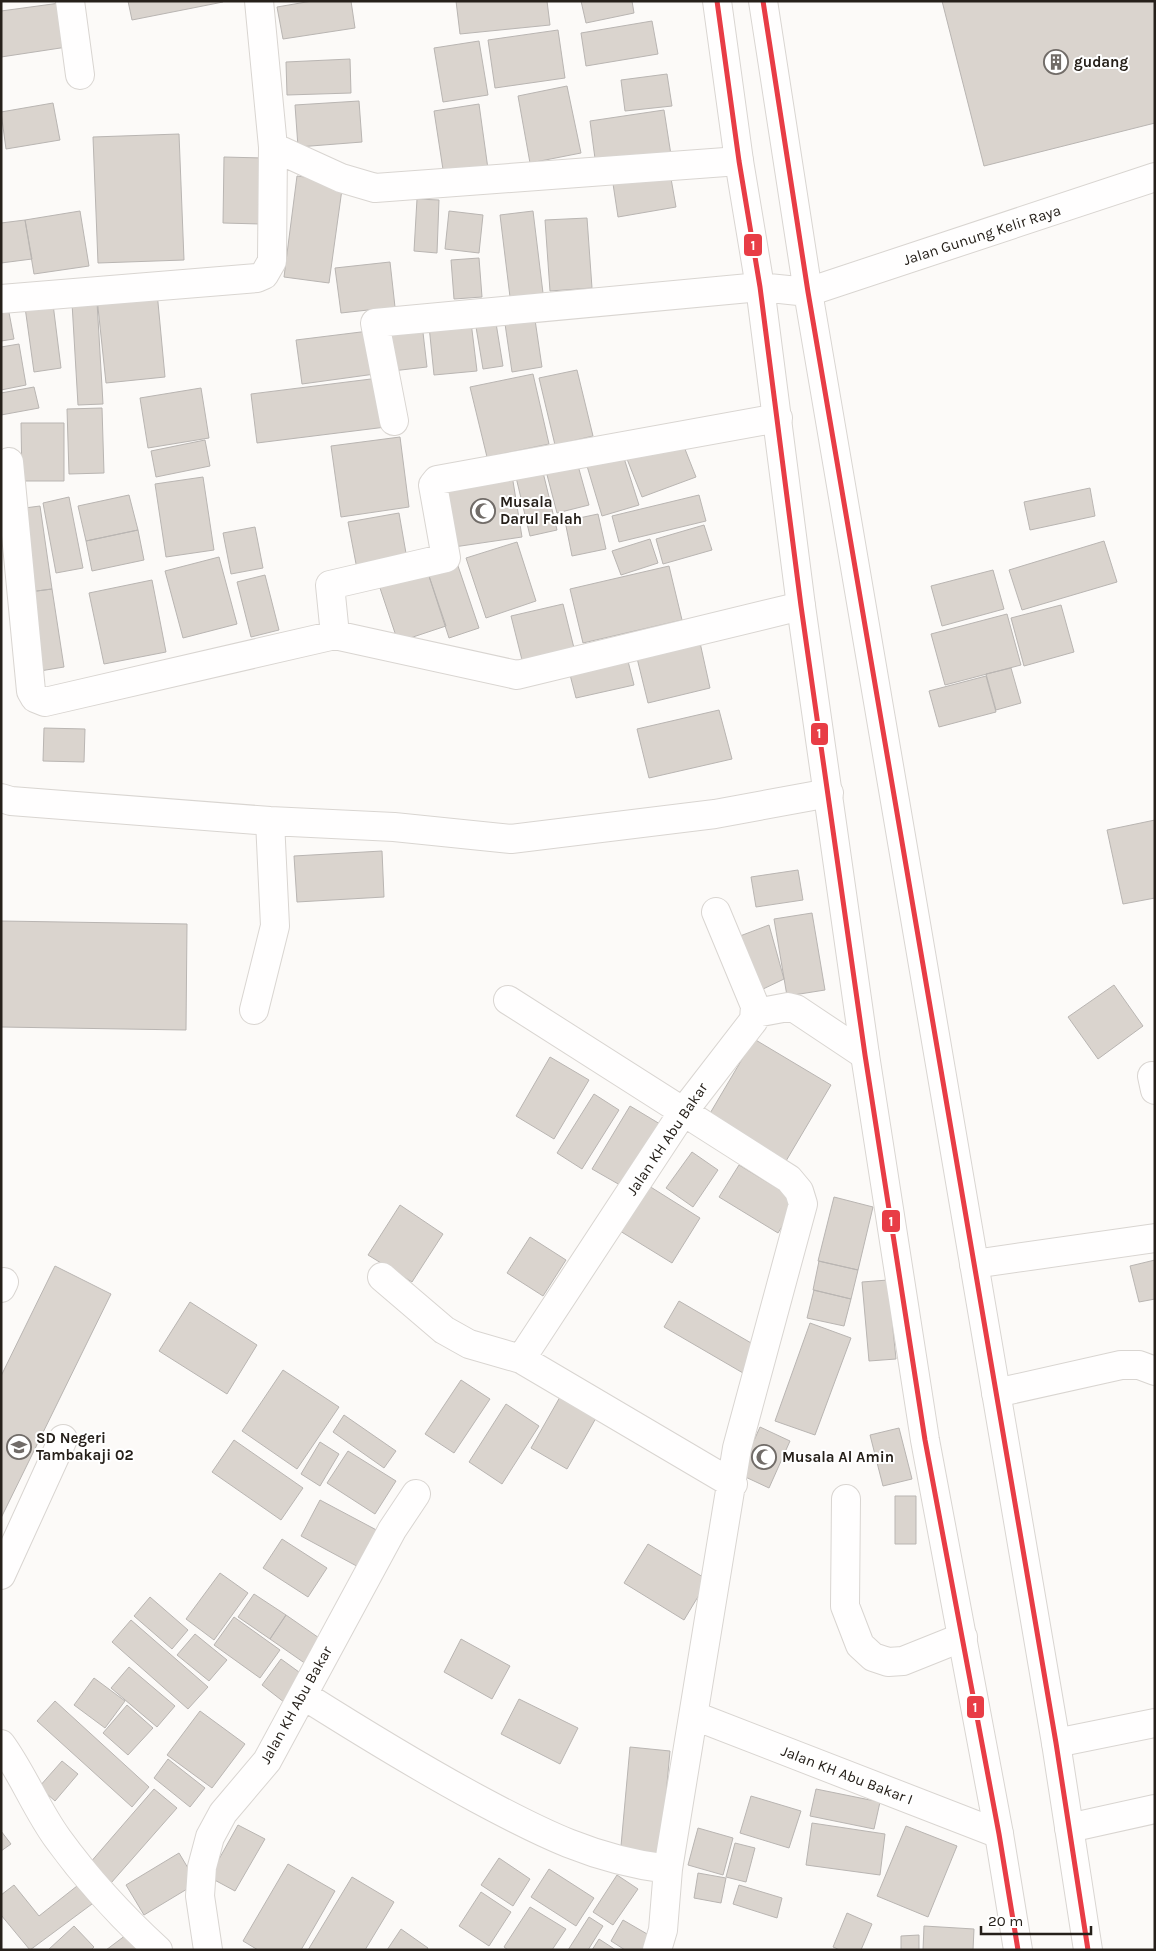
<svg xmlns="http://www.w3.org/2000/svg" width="1156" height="1951" viewBox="0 0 1156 1951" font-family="Karla,sans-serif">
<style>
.building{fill:#dad4ce;stroke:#b9b5b2}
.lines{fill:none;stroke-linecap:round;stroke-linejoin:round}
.minor-casing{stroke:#d9d5d1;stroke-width:30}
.highway-casing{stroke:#d9d5d1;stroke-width:30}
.minor{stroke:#fffefe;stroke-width:28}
.highway{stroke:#fffefe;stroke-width:28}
.bus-1-casing{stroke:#fff;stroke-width:9}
.bus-1{stroke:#e83d46;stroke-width:5}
.labels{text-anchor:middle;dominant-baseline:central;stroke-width:4;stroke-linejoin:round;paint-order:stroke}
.poi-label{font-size:15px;font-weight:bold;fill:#26201a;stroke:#fff;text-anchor:start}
.street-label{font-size:15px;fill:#26201a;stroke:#fff}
.line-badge{stroke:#fff;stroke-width:2}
.badge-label{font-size:14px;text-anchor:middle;font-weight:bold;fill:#fff}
</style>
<rect width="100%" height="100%" fill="#fcfaf8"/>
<path class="building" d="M128,1h95v1l-91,18z
M312,1h39l4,27 -72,11 -6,-32z
M456,1h91l3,24 -90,9z
M581,1h51l2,12 -48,10z
M942,1h213v122l-171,43z
M60,3l7,44 -66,10v-46z
M652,21l6,33 -72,12 -5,-33z
M558,30l7,48 -70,10 -7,-48z
M479,41l9,54 -45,7 -9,-54z
M350,59l1,34 -64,2 -1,-33z
M667,74l5,32 -47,5 -4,-31z
M567,86l14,67 -51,10 -12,-67z
M359,101l3,41 -64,5 -3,-42z
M53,103l7,37 -54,9 -5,-37z
M479,104l9,65 -44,7 -10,-65z
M664,110l7,45 -75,11 -6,-45z
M179,134l5,126 -86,3 -5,-126z
M224,157l38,1 -2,66 -37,-1z
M669,167l7,40 -58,10 -6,-40z
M297,176l46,6 -14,101 -45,-6z
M417,199l22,1 -2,53 -23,-2z
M80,211l9,55 -55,8 -9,-54z
M449,211l34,4 -4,38 -34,-4z
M533,211l10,82 -33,4 -10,-82z
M587,218l5,70 -42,3 -5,-71z
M25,220l7,39 -31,4v-40z
M479,258l3,39 -28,2 -3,-39z
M390,262l5,45 -54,6 -6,-45z
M157,292l8,85 -59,6 -9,-85z
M52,296l9,72 -27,4 -10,-72z
M1,302h6l7,37 -13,2z
M97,302l6,102 -25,1 -6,-102z
M534,313l8,54 -30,5 -8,-55z
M495,317l8,49 -20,3 -8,-48z
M471,322l6,49 -43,4 -5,-49z
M422,324l5,43 -35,4 -6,-43z
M369,331l6,43 -73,10 -6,-44z
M19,344l7,41 -25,5v-43z
M577,370l16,66 -38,9 -16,-67z
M533,374l16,70 -62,13 -17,-70z
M379,378l7,49 -129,16 -6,-49z
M34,387l5,21 -38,7v-22z
M201,388l8,50 -61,10 -8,-50z
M102,408l2,65 -35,1 -2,-65z
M21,423h43v58h-42z
M400,437l9,70 -68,10 -10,-71z
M681,439l15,38 -54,20 -15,-38z
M205,440l5,26 -54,11 -5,-26z
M623,455l16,50 -37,11 -15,-50z
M577,462l12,43 -32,8 -11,-42z
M542,468l15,62 -27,6 -15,-63z
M512,475l10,62 -68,10 -10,-62z
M203,477l11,73 -48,7 -11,-73z
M1090,488l5,28 -65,14 -6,-28z
M129,495l9,35 -52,11 -8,-35z
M699,495l7,26 -87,21 -7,-26z
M69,497l14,71 -27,5 -13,-70z
M40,506l12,83 -23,3 -12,-83z
M399,513l8,46 -50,10 -9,-47z
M598,514l8,35 -34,7 -7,-35z
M704,525l8,25 -49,14 -7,-25z
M255,527l8,41 -32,6 -8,-41z
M138,530l6,30 -52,11 -6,-30z
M650,539l8,24 -37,12 -9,-24z
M1104,541l13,41 -95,28 -13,-40z
M517,542l19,59 -50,17 -20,-60z
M219,557l18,67 -54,14 -18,-67z
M456,560l23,68 -30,10 -22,-68z
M669,566l13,54 -99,23 -13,-54z
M427,570l19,56 -48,16 -19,-57z
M993,570l11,39 -62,17 -11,-40z
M265,575l14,55 -28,7 -14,-55z
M152,580l14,72 -62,12 -15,-71z
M52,589l12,78 -24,4 -11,-79z
M563,604l12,48 -52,12 -12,-48z
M1061,605l13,47 -50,14 -13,-48z
M1007,614l14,51 -76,20 -14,-51z
M699,638l11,50 -62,15 -12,-49z
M626,653l8,32 -58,13 -8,-31z
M1011,668l10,35 -25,7 -10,-36z
M986,676l10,36 -57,15 -10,-36z
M719,710l13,49 -83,19 -12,-49z
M44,728l41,1 -1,33 -41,-1z
M1155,820v78l-32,6 -16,-74z
M382,851l2,46 -87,5 -3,-46z
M798,870l5,30 -47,7 -5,-30z
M812,913l13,77 -38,6 -13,-77z
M1,921l186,3 -1,106 -185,-3z
M769,925l15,54 -23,11 -21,-54z
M1114,985l29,41 -45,33 -30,-42z
M754,1039l77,46 -45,76 -77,-46z
M550,1057l39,23 -35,59 -38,-23z
M594,1094l25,16 -37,59 -25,-16z
M630,1106l35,21 -38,62 -35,-20z
M692,1152l26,18 -25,37 -27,-19z
M739,1165l59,36 -20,32 -59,-36z
M649,1186l51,32 -28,45 -52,-32z
M834,1197l39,10 -15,63 -40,-9z
M400,1205l43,29 -31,48 -44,-27z
M530,1237l36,23 -23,36 -36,-23z
M1155,1260v39l-16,3 -9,-36z
M819,1261l39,9 -7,29 -38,-9z
M55,1266l56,28 -110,224v-142z
M888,1280l8,79 -27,2 -7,-79z
M814,1290l37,9 -7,27 -37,-8z
M679,1301l79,46 -15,26 -79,-46z
M190,1302l67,43 -30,49 -68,-43z
M810,1323l41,15 -36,97 -40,-14z
M283,1370l56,37 -42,62 -55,-38z
M461,1380l29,19 -36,54 -29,-19z
M560,1397l36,21 -29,51 -36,-21z
M506,1404l33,22 -37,58 -33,-22z
M344,1415l52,36 -12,17 -51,-36z
M760,1427l30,14 -21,47 -30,-14z
M899,1428l13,51 -29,7 -13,-51z
M234,1440l69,48 -22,32 -69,-48z
M320,1442l19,12 -19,32 -19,-12z
M348,1451l48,30 -21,33 -48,-31z
M895,1496h21v48h-21z
M320,1500l64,34 -20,36 -63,-34z
M282,1539l45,29 -19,29 -45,-29z
M648,1544l60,36 -24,40 -60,-37z
M220,1573l28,20 -34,47 -28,-21z
M254,1594l32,21 -16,24 -32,-22z
M150,1597l38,33 -16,19 -38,-33z
M286,1615l36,25 -16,24 -36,-25z
M234,1617l46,33 -20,28 -46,-33z
M131,1620l77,67 -20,22 -76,-67z
M195,1634l32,26 -18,21 -32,-26z
M461,1639l49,27 -18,33 -48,-27z
M281,1659l29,21 -21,26 -27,-21z
M129,1667l46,39 -18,21 -46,-39z
M94,1678l31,23 -20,27 -31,-23z
M519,1699l59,29 -18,36 -59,-30z
M55,1701l94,86 -17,20 -95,-86z
M127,1705l26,23 -25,27 -25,-22z
M200,1711l45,33 -33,44 -45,-33z
M630,1747l40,4 -10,110 -40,-4z
M168,1759l37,29 -15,19 -36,-29z
M62,1761l16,13 -23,27 -16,-14z
M154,1789l23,19 -66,75 -22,-19z
M816,1789l64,13 -6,27 -64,-13z
M751,1796l50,15 -12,37 -49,-15z
M812,1823l73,11 -5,41 -74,-10z
M238,1825l27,14 -30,52 -26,-14z
M906,1826l51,20 -29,71 -51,-21z
M698,1828l35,10 -10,37 -35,-10z
M1,1831l10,13 -10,7z
M735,1843l20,5 -9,34 -20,-5z
M179,1853l18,30 -53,32 -18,-30z
M499,1858l31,21 -17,27 -32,-21z
M288,1864l47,27 -34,59h-43l-15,-9z
M549,1869l45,29 -18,28 -45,-29z
M698,1873l28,5 -5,25 -27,-5z
M617,1875l21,14 -25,36 -20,-13z
M352,1877l42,25 -29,48h-57z
M14,1885l25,31 38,-30 15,18 -62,46 -29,-35v-20z
M739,1885l43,13 -5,20 -44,-14z
M481,1892l30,20 -22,34 -30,-20z
M530,1907l36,22 -14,21h-44l-4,-3z
M847,1913l25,11 -11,26h-21l-7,-3z
M589,1917l14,9 -15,24h-20z
M623,1920l31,18 -7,12h-22l-14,-9z
M74,1926l20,21 -3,3h-43z
M924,1926l50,3 -1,21h-50z
M401,1929l27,19 -1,2h-40z
M126,1935l11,15h-31z
M919,1935v15h-18v-14z
M599,1939l17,11h-24z"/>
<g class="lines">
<defs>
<path id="minor" d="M70,1l10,74
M273,147l68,31 34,10 364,-27
M808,292l347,-115
M1,299l256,-21 7,-3 8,-14 1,-114 -14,-146
M394,421l-19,-98 385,-36
M9,462l22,229 4,7 10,4 290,-67 182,40 284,-69
M335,635l-5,-50 116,-27 -13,-73 4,-5 341,-62
M1,798l10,3 259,20 124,6 117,12 204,-25 114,-21
M508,1000l281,179 10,12 4,13 -66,244 -69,421 -5,61 -6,20
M254,1010l21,-84 -5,-105
M756,1013l32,-6 8,2 69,46
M1152,1076l3,14
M974,1264l181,-26
M382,1277l62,53 25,14 52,15 212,125
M1,1288l3,-6
M521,1359l162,-247 71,-92 1,-14 -39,-94
M996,1393l125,-28h18l16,6
M846,1499l-1,107 15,39 13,12 15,5 15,-1 60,-24
M1,1575l62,-136
M303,1695c57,36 114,71 173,103 65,35 118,62 192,71
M695,1716l304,118
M1056,1743l99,-20
M1,1744c22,30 35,65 57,95 29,40 64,78 100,111
M1069,1828l86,-19
M208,1950l-8,-54 2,-29 8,-30 13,-24 44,-52 125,-231 24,-36"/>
<path id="highway" d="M717,1l22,160 21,126 41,319 64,449 60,385 74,394 19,116
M763,1l45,291 248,1451 32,207
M760,287l48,5"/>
</defs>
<use href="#minor" class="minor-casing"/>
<use href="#highway" class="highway-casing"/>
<use href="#minor" class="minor"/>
<use href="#highway" class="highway"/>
<defs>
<path id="bus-1" d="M717,1l22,160 21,126 41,319 64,449 60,385 74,394 19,116
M763,1l45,291 248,1451 32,207"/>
</defs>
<use href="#bus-1" class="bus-1-casing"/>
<use href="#bus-1" class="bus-1"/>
</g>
<defs>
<symbol id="building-ring" viewBox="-11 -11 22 22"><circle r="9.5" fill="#fff" stroke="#716c68" stroke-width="1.5"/><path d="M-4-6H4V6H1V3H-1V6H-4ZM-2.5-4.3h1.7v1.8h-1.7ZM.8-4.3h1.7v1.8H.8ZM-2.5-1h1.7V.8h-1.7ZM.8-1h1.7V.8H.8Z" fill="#716c68"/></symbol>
<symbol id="mosque-ring" viewBox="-11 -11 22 22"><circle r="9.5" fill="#fff" stroke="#716c68" stroke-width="1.5"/><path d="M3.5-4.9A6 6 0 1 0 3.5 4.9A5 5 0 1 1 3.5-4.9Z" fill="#716c68"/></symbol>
<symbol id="school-ring" viewBox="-11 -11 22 22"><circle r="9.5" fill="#fff" stroke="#716c68" stroke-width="1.5"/><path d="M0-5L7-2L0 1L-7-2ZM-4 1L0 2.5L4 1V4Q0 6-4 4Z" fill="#716c68"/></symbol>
</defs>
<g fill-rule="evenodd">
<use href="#building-ring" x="1042" y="48" width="28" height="28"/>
<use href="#mosque-ring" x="469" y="497" width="28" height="28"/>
<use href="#school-ring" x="5" y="1433" width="28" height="28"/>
<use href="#mosque-ring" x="750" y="1443" width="28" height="28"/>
</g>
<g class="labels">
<g class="poi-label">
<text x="1074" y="62">gudang</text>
<text x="500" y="502">Musala<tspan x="500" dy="17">Darul Falah</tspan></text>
<text x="36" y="1438">SD Negeri<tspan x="36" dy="17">Tambakaji 02</tspan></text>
<text x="782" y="1457">Musala Al Amin</text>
</g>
<g class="street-label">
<text transform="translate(982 235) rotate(-18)">Jalan Gunung Kelir Raya</text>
<text transform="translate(667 1139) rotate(-56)">Jalan KH Abu Bakar</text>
<text transform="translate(296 1705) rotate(-61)">Jalan KH Abu Bakar</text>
<text transform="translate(847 1775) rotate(21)">Jalan KH Abu Bakar I</text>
</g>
</g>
<g class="line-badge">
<rect x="743" y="233" width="20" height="24" rx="5" fill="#e83d46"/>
<rect x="810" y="722" width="19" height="24" rx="5" fill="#e83d46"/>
<rect x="881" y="1209" width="20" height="24" rx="5" fill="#e83d46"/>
<rect x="966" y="1695" width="19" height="24" rx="5" fill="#e83d46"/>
</g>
<g class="badge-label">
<text x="753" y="250">1</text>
<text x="819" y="738">1</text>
<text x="891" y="1226">1</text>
<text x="975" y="1712">1</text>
</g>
<rect width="1156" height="1951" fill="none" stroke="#26201a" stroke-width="5"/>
<path d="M981 1926v8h110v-8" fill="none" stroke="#26201a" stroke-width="2.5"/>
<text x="988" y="1926" font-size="15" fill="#26201a" stroke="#ffffff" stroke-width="4" paint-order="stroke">20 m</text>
</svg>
